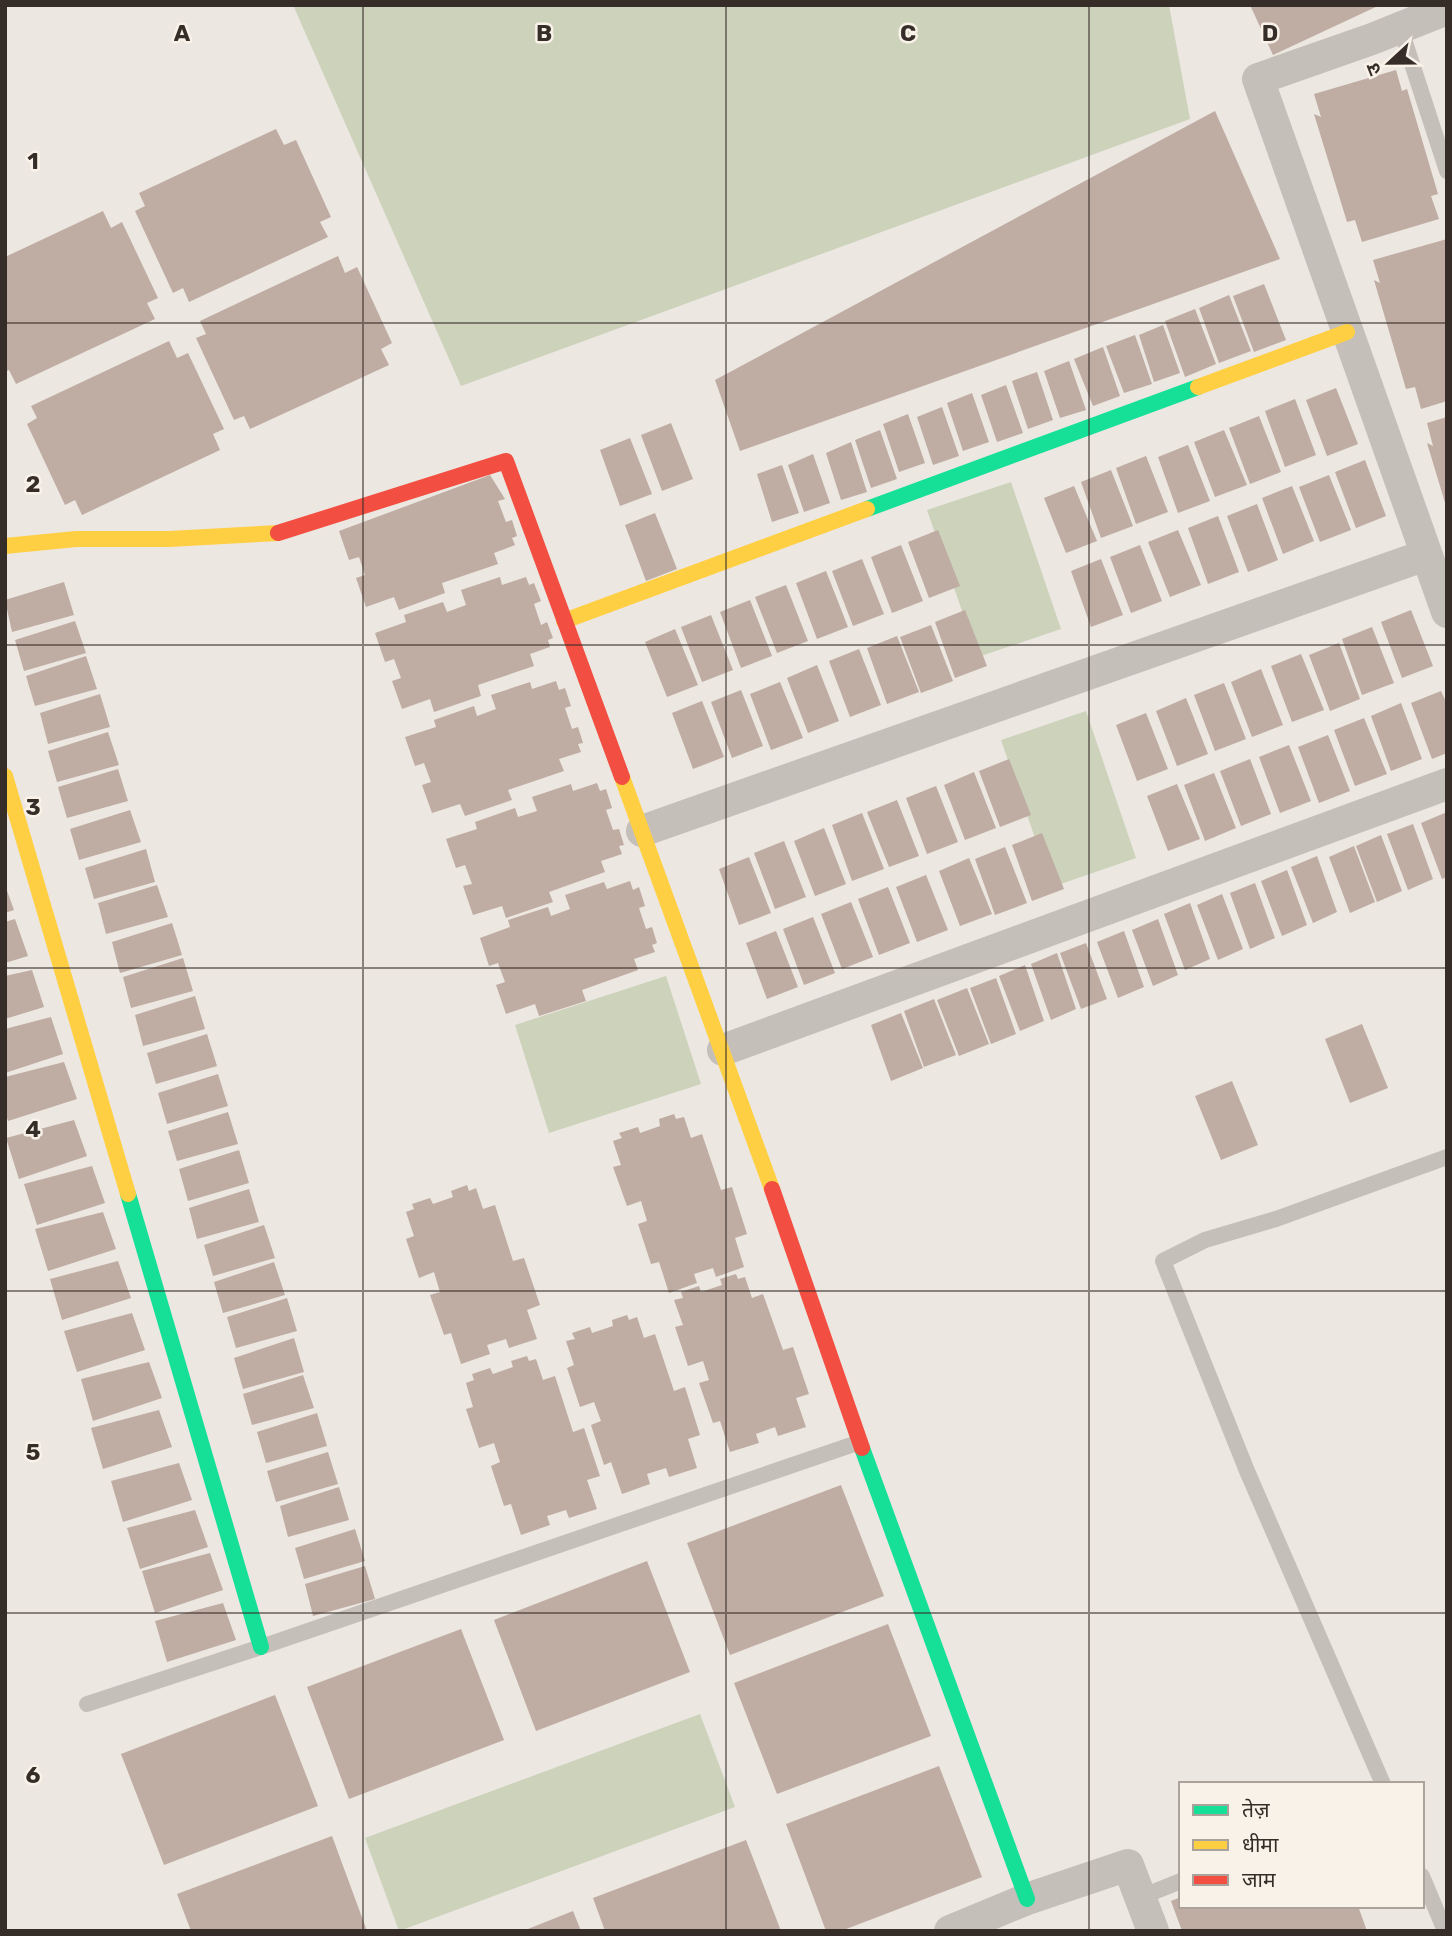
<svg xmlns="http://www.w3.org/2000/svg" width="1452" height="1936" viewBox="0 0 1452 1936" font-family="Rubik,'Noto Sans Devanagari',sans-serif">
<style>
.green{fill:#cdd2bb}
.building{fill:#bfaca3}
.lines{fill:none;stroke-linecap:round;stroke-linejoin:round}
.lane{stroke:#c5bfba;stroke-width:16}
.street{stroke:#c5bfba;stroke-width:32}
.fast{stroke:#16e098;stroke-width:16}
.slow{stroke:#ffcf43;stroke-width:16}
.jam{stroke:#f24e42;stroke-width:16}
.grid{fill:none;stroke:#362d28;stroke-width:2;stroke-opacity:0.55}
.grid-label{font-size:23px;text-anchor:middle;font-weight:bold;fill:#362d28;stroke:#f9f2e8;stroke-width:5;stroke-linejoin:round;paint-order:stroke}
</style>
<rect width="100%" height="100%" fill="#ece7e1"/>
<path class="green" d="M293,5h876l21,114 -729,267z
M1011,482l50,147 -83,28 -51,-147z
M1086,711l50,147 -84,29 -51,-147z
M666,976l35,108 -152,49 -34,-108z
M700,1714l35,93 -336,124 -34,-93z"/>
<path class="building" d="M1250,5h130l-107,50z
M1396,70l6,21 5,-2 31,105 -7,2 8,23 -77,23 -7,-22 -8,2 -33,-108 7,3 -7,-23z
M1215,111l65,148 -540,192 -25,-71z
M276,129l8,16 12,-5 35,77 -11,5 8,15 -139,65 -6,-14 -10,5 -38,-82 10,-5 -6,-13z
M103,211l8,17 11,-6 36,76 -11,5 8,16 -139,65 -7,-14 -4,2v-115z
M1447,239v162l-26,8 -6,-22 -9,2 -32,-109 6,3 -7,-23z
M338,256l7,17 12,-6 35,76 -11,6 8,16 -139,64 -6,-13 -10,4 -38,-82 10,-4 -6,-13z
M1264,284l22,56 -32,12 -21,-56z
M1229,295l22,56 -32,12 -20,-55z
M1195,309l21,55 -31,13 -20,-56z
M1163,325l17,48 -26,9 -15,-47z
M1135,335l17,49 -28,9 -18,-47z
M169,341l8,17 11,-5 36,76 -11,5 7,16 -138,65 -7,-15 -10,5 -38,-81 10,-6 -6,-12z
M1103,347l17,49 -27,10 -19,-47z
M1069,361l17,49 -26,8 -16,-47z
M1037,372l16,48 -25,9 -16,-48z
M1006,385l17,48 -26,9 -16,-47z
M1336,388l22,56 -31,12 -21,-56z
M972,393l17,49 -26,9 -16,-48z
M1295,399l21,56 -31,12 -20,-56z
M942,407l17,49 -26,9 -16,-48z
M908,414l17,49 -26,9 -16,-48z
M1259,416l22,56 -31,12 -21,-56z
M1447,417v89h-1l-19,-63 6,3 -6,-23z
M671,423l22,56 -31,12 -21,-56z
M880,430l17,49 -26,9 -16,-48z
M1224,430l23,55 -32,12 -21,-55z
M630,438l22,56 -32,12 -20,-56z
M851,442l16,50 -26,8 -15,-47z
M1188,445l22,56 -32,12 -20,-56z
M813,454l17,49 -26,9 -16,-47z
M1146,456l22,56 -32,12 -20,-56z
M1365,460l21,56 -30,12 -21,-56z
M782,465l17,48 -27,9 -15,-48z
M1111,470l22,56 -32,12 -20,-56z
M490,475l15,24 -7,2 8,21 6,-2 5,16 -5,2 3,7 -21,8 4,11 -56,19 3,10 -46,17 -5,-13 -28,10 -10,-29 9,-3 -6,-18 -10,3 -10,-29z
M1329,475l22,55 -31,12 -21,-55z
M1074,486l23,55 -31,12 -22,-55z
M1292,486l22,55 -31,13 -21,-56z
M1257,504l21,56 -30,12 -21,-56z
M655,513l22,56 -31,12 -21,-56z
M1218,516l21,56 -31,12 -20,-56z
M938,530l22,56 -31,12 -21,-56z
M1178,530l23,55 -31,12 -22,-55z
M901,545l22,56 -31,12 -21,-56z
M1140,545l22,56 -31,12 -21,-56z
M862,559l22,55 -31,12 -21,-55z
M1101,559l22,56 -32,12 -20,-56z
M826,571l22,56 -31,12 -21,-56z
M500,577l2,8 24,-8 3,8 5,-2 7,18 -7,3 7,21 6,-3 6,16 -5,2 2,7 -20,7 4,12 -56,19 3,11 -47,16 -4,-13 -28,10 -10,-28 9,-3 -7,-19 -9,3 -10,-29 31,-11 -2,-7 39,-13 4,10 19,-7 -5,-15z
M64,582l10,33 -62,17 -7,-32z
M786,585l22,56 -31,12 -22,-56z
M750,600l22,56 -31,12 -21,-56z
M965,610l22,56 -32,12 -20,-56z
M1411,610l22,56 -31,12 -21,-56z
M711,615l22,55 -31,12 -21,-55z
M75,621l11,32 -62,18 -9,-31z
M931,625l22,56 -32,12 -21,-56z
M1372,627l22,56 -32,12 -20,-56z
M675,629l23,56 -31,12 -22,-55z
M897,636l22,56 -32,12 -20,-56z
M1339,643l21,56 -30,12 -21,-56z
M859,649l22,56 -31,12 -21,-56z
M1301,654l23,56 -32,12 -21,-56z
M86,656l11,33 -62,17 -9,-30z
M817,665l22,56 -31,12 -21,-55z
M1261,669l22,56 -31,12 -21,-55z
M556,681l3,9 6,-2 6,18 -6,2 7,21 6,-2 5,16 -5,1 3,8 -22,7 5,12 -56,19 4,10 -47,16 -5,-12 -28,9 -10,-28 9,-3 -7,-19 -9,3 -10,-29 31,-10 -2,-7 40,-14 3,10 19,-7 -5,-14 39,-13 2,7z
M780,682l23,56 -32,12 -21,-56z
M1224,683l22,56 -31,12 -21,-56z
M741,690l22,56 -31,12 -21,-56z
M1441,691l6,13v49l-15,6 -21,-56z
M100,694l10,33 -62,17 -8,-31z
M1186,698l22,56 -31,12 -21,-55z
M702,701l22,56 -31,12 -21,-56z
M1401,703l21,56 -31,12 -20,-55z
M1146,713l22,56 -31,12 -21,-56z
M1364,718l23,56 -32,12 -21,-56z
M108,732l11,33 -62,17 -9,-31z
M1328,735l22,56 -31,12 -21,-56z
M1289,745l22,56 -31,12 -21,-56z
M1009,759l22,56 -31,12 -21,-56z
M1250,759l21,55 -30,12 -21,-55z
M118,769l10,32 -61,17 -9,-31z
M974,772l22,56 -31,12 -21,-55z
M1214,773l22,55 -31,13 -21,-56z
M597,783l3,8 6,-2 6,19 -6,2 7,20 6,-1 5,16 -5,1 3,8 -21,7 4,11 -56,20 4,10 -47,16 -4,-12 -29,9 -10,-29 9,-2 -7,-19 -9,3 -10,-29 31,-10 -2,-7 40,-14 3,9 19,-6 -5,-14 39,-13 2,7z
M1177,784l23,55 -32,12 -21,-55z
M936,786l22,56 -31,12 -21,-56z
M897,800l22,56 -30,11 -22,-55z
M130,810l11,32 -62,18 -9,-31z
M1447,812v65l-5,2 -21,-56z
M862,813l22,56 -32,12 -20,-56z
M1413,824l20,55 -25,11 -21,-56z
M824,828l22,56 -31,12 -21,-55z
M1042,833l22,56 -32,12 -20,-56z
M1381,835l21,56 -25,11 -21,-56z
M784,841l22,56 -31,12 -21,-56z
M1354,846l21,56 -25,11 -21,-56z
M1005,847l22,56 -32,12 -20,-56z
M146,849l9,33 -61,17 -9,-31z
M1317,856l20,56 -24,11 -22,-56z
M749,857l22,56 -32,12 -20,-56z
M969,858l23,56 -32,12 -21,-55z
M1287,870l20,55 -25,11 -21,-55z
M926,875l22,55 -31,12 -21,-55z
M630,881l3,9 6,-3 6,19 -6,2 7,21 6,-2 5,16 -5,2 3,7 -21,7 4,11 -56,20 4,11 -47,15 -4,-12 -29,10 -10,-29 9,-3 -7,-19 -9,3 -9,-28 30,-11 -2,-7 40,-13 3,9 19,-7 -5,-14 39,-13 3,7z
M1255,883l20,55 -25,11 -20,-56z
M5,885l9,25 -9,3z
M157,885l11,32 -62,17 -8,-31z
M888,887l22,56 -31,12 -21,-56z
M1222,894l21,55 -25,11 -21,-55z
M851,902l22,55 -31,12 -21,-55z
M1190,903l20,56 -25,11 -21,-56z
M813,917l22,56 -31,12 -21,-56z
M15,919l13,37 -23,7v-41z
M1158,919l20,56 -25,11 -21,-56z
M172,923l10,32 -62,18 -8,-31z
M776,931l22,56 -31,12 -21,-56z
M1124,931l20,56 -26,11 -21,-56z
M1086,943l21,56 -26,10 -21,-56z
M1057,953l19,56 -25,11 -20,-56z
M183,958l10,33 -62,17 -8,-31z
M1025,965l19,56 -24,10 -21,-55z
M32,970l12,37 -39,12v-43z
M996,978l20,56 -25,10 -21,-56z
M967,988l22,56 -30,12 -22,-56z
M195,996l10,33 -62,17 -8,-31z
M934,999l22,56 -32,12 -20,-56z
M901,1013l22,55 -32,13 -20,-56z
M51,1017l12,37 -58,19v-44z
M1362,1024l26,64 -38,15 -25,-64z
M207,1034l10,32 -61,18 -9,-31z
M64,1062l13,37 -69,22 -3,-9v-35z
M218,1074l10,32 -61,18 -9,-31z
M1232,1081l26,64 -37,15 -26,-64z
M228,1112l10,32 -61,17 -9,-30z
M674,1114l2,5 8,-2 7,21 11,-4 19,56 11,-3 15,47 -12,4 9,29 -28,10 -3,-9 -19,6 3,9 -28,10 -10,-31 -8,2 -13,-40 9,-3 -6,-20 -14,5 -14,-39 8,-2 -8,-24 9,-3 -3,-5 19,-6 2,6 20,-7 -1,-7z
M74,1120l13,36 -68,23 -13,-41z
M239,1150l10,33 -61,18 -9,-32z
M92,1166l13,37 -68,22 -13,-41z
M467,1185l2,6 7,-3 7,21 12,-4 18,56 11,-3 16,47 -13,5 10,29 -28,9 -3,-9 -19,6 3,9 -29,10 -10,-31 -7,2 -14,-40 10,-3 -6,-20 -15,6 -13,-39 8,-3 -8,-24 8,-3 -2,-5 18,-6 3,6 20,-7 -2,-6z
M249,1189l10,33 -62,17 -8,-31z
M103,1212l13,37 -68,22 -13,-42z
M264,1225l11,33 -62,18 -9,-31z
M118,1261l13,37 -69,22 -12,-41z
M274,1262l11,33 -62,18 -9,-31z
M736,1274l2,5 7,-2 7,21 11,-4 20,56 10,-3 16,47 -13,4 10,29 -28,9 -3,-9 -19,7 3,9 -29,9 -10,-31 -7,2 -14,-40 10,-3 -6,-19 -15,5 -13,-39 8,-2 -9,-25 9,-2 -2,-6 18,-6 2,6 21,-7 -2,-6z
M287,1298l10,33 -61,17 -9,-31z
M132,1313l13,37 -68,22 -13,-41z
M627,1315l2,5 8,-3 7,21 11,-4 19,57 11,-4 15,48 -12,4 9,29 -28,9 -3,-9 -19,6 3,10 -28,10 -11,-32 -7,3 -13,-40 10,-4 -7,-19 -14,5 -13,-39 7,-3 -8,-24 9,-2 -3,-6 18,-6 2,6 21,-7 -1,-6z
M294,1338l10,34 -61,17 -9,-31z
M527,1356l2,5 7,-2 7,21 12,-4 18,56 11,-4 16,48 -13,4 10,29 -28,9 -3,-8 -19,6 3,9 -29,10 -10,-31 -7,2 -13,-40 9,-4 -6,-19 -15,5 -13,-39 7,-2 -7,-24 8,-3 -2,-6 18,-6 3,6 20,-7 -2,-6z
M149,1362l13,36 -69,23 -12,-42z
M303,1375l11,33 -62,17 -9,-31z
M159,1410l13,37 -69,22 -12,-41z
M317,1413l10,33 -61,17 -9,-31z
M328,1452l10,32 -62,18 -9,-31z
M179,1463l13,37 -69,22 -12,-41z
M841,1485l43,111 -154,59 -43,-112z
M339,1487l10,33 -61,17 -8,-31z
M195,1510l13,37 -68,22 -13,-41z
M355,1529l10,32 -61,18 -9,-31z
M210,1553l13,37 -68,23 -13,-42z
M647,1561l43,111 -154,59 -42,-111z
M365,1566l10,33 -62,17 -8,-32z
M223,1603l13,37 -69,22 -12,-41z
M888,1624l43,112 -154,58 -43,-111z
M461,1629l43,111 -155,59 -42,-112z
M275,1695l43,111 -154,59 -43,-111z
M939,1766l43,111 -141,54h-15l-40,-107z
M332,1836l35,95h-176l-14,-37z
M746,1840l35,91h-176l-12,-33z
M1181,1897v9h177l9,25h-185l-11,-30z
M573,1911l8,20h-58z"/>
<g class="lines">
<path class="lane" d="M1400,27l47,144
M87,1704l174,-57 599,-205
M1383,1784l-136,-313 -84,-210 42,-21 71,-21 171,-62
M1422,1876l23,55
M1141,1897l40,-16"/>
<path class="street" d="M1447,9l-75,30 -114,40 189,533
M642,831l784,-276
M723,1050l724,-266
M950,1931l77,-32 101,-34 25,66"/>
<path class="fast" d="M867,509l331,-122
M128,1194l133,453
M862,1448l165,451"/>
<path class="slow" d="M1198,387l149,-55
M5,546l71,-7h93l109,-6
M564,621l303,-112
M5,776l123,418
M622,777l150,412"/>
<path class="jam" d="M278,533l228,-72 116,316
M772,1189l90,259"/>
</g>
<path class="grid" d="M363,5v1926M726,5v1926M1089,5v1926M5,323h1442M5,645h1442M5,968h1442M5,1291h1442M5,1613h1442"/>
<g class="grid-label">
<text x="182" y="41">A</text>
<text x="544" y="41">B</text>
<text x="908" y="41">C</text>
<text x="1270" y="41">D</text>
<text x="33" y="169">1</text>
<text x="33" y="492">2</text>
<text x="33" y="815">3</text>
<text x="33" y="1137">4</text>
<text x="33" y="1460">5</text>
<text x="33" y="1783">6</text>
</g>
<rect width="1452" height="1936" fill="none" stroke="#362d28" stroke-width="14"/>
<rect x="1179" y="1782" width="245" height="126" fill="#f9f2e8" stroke="#aba39b" stroke-width="2"/>
<rect x="1193" y="1805" width="35" height="10" fill="#16e098" stroke="#aba39b" stroke-width="2"/>
<text x="1242" y="1817" font-size="21" fill="#362d28">तेज़</text>
<rect x="1193" y="1840" width="35" height="10" fill="#ffcf43" stroke="#aba39b" stroke-width="2"/>
<text x="1242" y="1852" font-size="21" fill="#362d28">धीमा</text>
<rect x="1193" y="1875" width="35" height="10" fill="#f24e42" stroke="#aba39b" stroke-width="2"/>
<text x="1242" y="1887" font-size="21" fill="#362d28">जाम</text>
<g transform="translate(1389 63) rotate(248)" stroke="#f9f2e8" stroke-width="5" paint-order="stroke">
<path d="M0-5L12 26L0 18L-12 26Z" fill="#362d28"/>
<text y="-10" font-size="19" font-weight="bold" text-anchor="middle" fill="#362d28">उ</text>
</g>
</svg>
